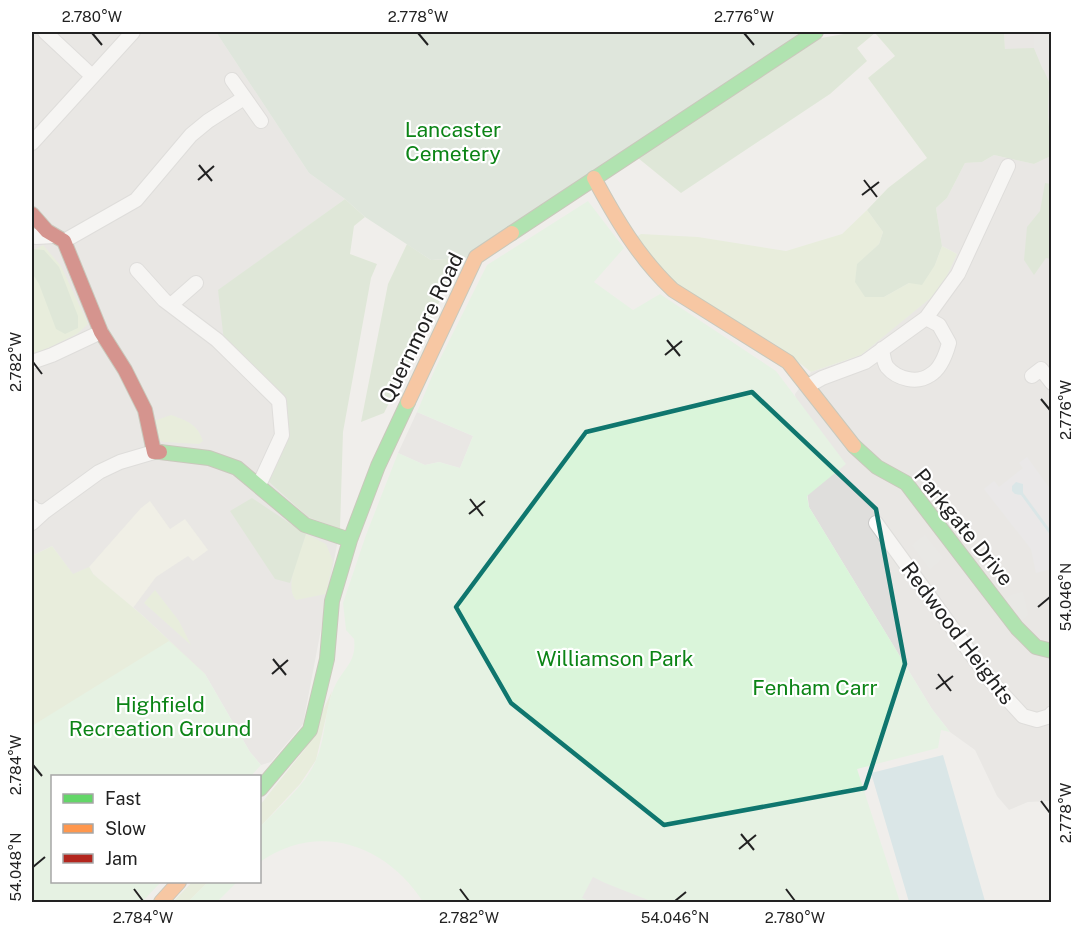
<svg xmlns="http://www.w3.org/2000/svg" width="1083" height="934" viewBox="0 0 1083 934" font-family="'Public Sans',sans-serif">
<style>
.residential{fill:#dfdedc}
.farmland{fill:#efefdf}
.grass{fill:#ddeccb}
.forest{fill:#cbdec1}
.cemetery{fill:#cadbca}
.park{fill:#daf5da}
.parking{fill:#e0dfde}
.plaza{fill:#e2e1e5}
.water{fill:#bfdbe3}
.lines{fill:none;stroke-linecap:round;stroke-linejoin:round}
.street-casing{stroke:#c9c8c7;stroke-width:16}
.fast-casing{stroke:#999a82;stroke-width:16}
.slow-casing{stroke:#999a82;stroke-width:16}
.jam-casing{stroke:#999a82;stroke-width:16}
.street{stroke:#fdfcfc;stroke-width:14}
.fast{stroke:#63d668;stroke-width:14}
.slow{stroke:#ff974d;stroke-width:14}
.jam{stroke:#b3261e;stroke-width:14}
.marked{fill:none;stroke:#0f766e;stroke-width:4.5;stroke-linejoin:round}
.ticks{fill:none;stroke:#222;stroke-width:2}
.labels{text-anchor:middle;dominant-baseline:central;stroke-width:4.5;stroke-linejoin:round;paint-order:stroke}
.park-label{font-size:21px;fill:#0c8416;stroke:#fff}
.street-label{font-size:21px;fill:#222;stroke:#fff}
.neatline{fill:none;stroke:#222;stroke-width:2}
.ticks-label{font-size:15px;text-anchor:middle;fill:#222}
</style>
<rect width="100%" height="100%" fill="#f0eeeb"/>
<path class="residential" d="M32,32h184l93,141 36,26 -127,92 66,109 4,39 -21,41 73,49 -37,195 -32,38 -10,3 -11,-13 -45,-78 -63,-59 -44,-38 -5,-3 -20,1 -21,-29 -20,10z
M1004,32h47v111l-3,-31 1,-30 -44,-33z
M994,155l40,9 17,-8v645l-23,1 -19,8 -12,-14 -22,-46 -25,-18 -18,-23 -123,-202 -14,-113 16,-22 50,-17 96,-101 -15,-8 -6,-38 11,-10 18,-35 17,-1z
M417,412l56,24 -13,32 -21,-6 -14,3 -27,-12z"/>
<path class="farmland" d="M150,501l20,28 15,-10 23,31 -15,11 -5,-5 -32,21 -23,31 -40,-34 -4,-7 52,-59z"/>
<path class="grass" d="M867,210l16,22 -4,12 -22,21 27,32 25,-14 26,-18 7,-19 15,8 -11,24 -13,18 -72,59 -50,17 -33,-26 -110,-66 -33,-42 6,-4 57,3 88,14 56,-17z
M43,245l18,21 27,58 -11,10 -39,19h-6v-102z
M171,415c17,6 26,9 32,26l-4,3 -35,-2 -5,-2 -5,-19z
M306,534l20,10 7,17 -7,33 -30,6c-13,-14 5,-49 10,-66z
M52,546l21,28 16,-7 4,7 49,41 63,59 -153,102v106l90,20h-110v-346z
M155,590l24,31 12,24 -47,-42z
M332,691l-16,69 -16,24 -40,43v-22l45,-56z
M192,882h16l-20,20h-15z"/>
<path class="forest" d="M855,32h149l1,17 29,-1 15,34 -1,30 3,44 -17,8 -40,-9 -12,7 -17,1 -18,35 -11,10 6,38 -7,19 -13,20 -13,-2 -25,14h-19l-10,-15 2,-18 22,-20 4,-12 -16,-22 21,-22 39,-30 -59,-80 27,-22 -20,-23 -18,15 10,13 -37,33 -149,99 -43,-35 183,-120z
M1045,183l6,1v75l-5,-1 -12,17 -10,-15 3,-33 13,-16z
M345,199l20,18 -11,9 -4,28 27,10 -6,14 -28,154 -3,97 -32,-12 -41,-37 21,-41 -4,-38 -60,-60 -6,-51z
M407,244l24,16 30,-2 -77,155 -23,9 27,-138z
M32,249l12,1 15,17 19,49v12l-13,6 -9,-5 -17,-45 -7,-11z
M252,498l54,36 -16,49 -15,-4 -45,-68z"/>
<path class="cemetery" d="M216,32h593l-333,225 -45,3 -66,-43 -20,-18 -36,-26z"/>
<path class="park" d="M588,201l36,47 -30,34 39,28 27,-16 116,77 70,93 -39,32 2,11 123,202 18,23 -9,-2 -3,18 -81,21 43,133h-477c-37,-58 -105,-81 -163,-40v-35c19,-20 45,-41 56,-67 10,-22 8,-49 18,-72 8,-19 23,-25 20,-49l-8,-9 -3,-27 23,-68 32,-82 27,12 14,-3 21,6 13,-32 -56,-24 18,-43 52,-104z
M169,641l36,33 45,78 11,13 -10,11h-199v106h109l-19,20h-110v-176z
M208,882h29l-20,20h-29z"/>
<path class="parking" d="M1034,32h17v38h-8l-9,-22z
M925,535l18,23 -13,11 -18,-24z
M1023,592l5,23 -6,5 -17,-21 6,-4z
M593,877l12,6 48,19h-61l-10,-4z"/>
<path class="plaza" d="M1027,457l24,33v41l-28,-39 -11,-3 3,5h6l30,42 -1,7 1,26 -15,4 -5,-24 -47,-60 10,-8 5,6 24,-19 -4,-5z"/>
<path class="water" d="M1016,482l7,2v9l28,38v5l-30,-41 -6,-1 -3,-3v-5z
M943,755l42,146 -76,1 -38,-129z"/>
<g class="lines">
<defs>
<path id="street" d="M45,32l46,43
M232,80l29,41
M32,143l101,-111
M32,235l4,2 19,-1
M64,241l72,-41 55,-65 17,-14 36,-23
M137,270l27,30 53,40 62,61 3,34 -23,50
M171,305l25,-22
M882,349c1,6 2,14 5,18 10,12 30,17 43,8 11,-6 16,-21 19,-32l-10,-18 -13,-7
M32,362l20,-7 49,-23
M1032,376l9,-7 11,14
M808,386l14,-8 43,-16 61,-44 32,-44 50,-108
M32,507l3,3 9,2 55,-40 21,-10 34,-10
M32,523l12,-11
M876,523l114,157 33,36 14,4 13,-4 2,-3"/>
<path id="fast" d="M512,233l304,-201
M854,446l23,21 29,16 111,145 19,19 16,4
M160,452l49,6 28,10 68,57 45,15
M260,789l50,-59 17,-71 5,-58 18,-61 28,-74 30,-64"/>
<path id="slow" d="M594,178c22,41 45,80 79,112l115,72 66,84
M408,402l68,-145 36,-24
M161,902l18,-20"/>
<path id="jam" d="M32,214l15,17 17,10 37,91 24,38 20,40 9,42h6"/>
</defs>
<use href="#street" class="street-casing"/>
<use href="#fast" class="fast-casing"/>
<use href="#slow" class="slow-casing"/>
<use href="#jam" class="jam-casing"/>
<use href="#street" class="street"/>
<use href="#fast" class="fast"/>
<use href="#slow" class="slow"/>
<use href="#jam" class="jam"/>
</g>
<path d="M0 0H1083V934H0ZM752,392l124,117 29,155 -40,124 -201,37 -153,-122 -55,-96 130,-175z" fill="#f0eeeb" fill-opacity=".55" fill-rule="evenodd"/>
<path class="marked" d="M752,392l124,117 29,155 -40,124 -201,37 -153,-122 -55,-96 130,-175z"/>
<path class="ticks" d="M92,33l10,12M418,33l10,12M744,33l10,12M199,165l13,16M198,180l16,-14M864,180l13,17M862,195l17,-13M667,340l13,16M665,355l17,-14M33,362l9,12M1041,399l9,11M470,499l13,17M469,514l16,-13M1038,607l12,-10M273,659l13,16M272,674l16,-14M938,674l13,17M936,689l17,-13M33,765l9,11M1041,801l9,12M741,834l13,16M739,849l17,-14M33,867l12,-10M134,889l9,12M460,889l9,12M786,889l9,12M675,901l11,-9"/>
<g class="labels">
<g class="park-label">
<text x="453" y="129">Lancaster<tspan x="453" dy="24">Cemetery</tspan></text>
<text x="615" y="658">Williamson Park</text>
<text x="815" y="687">Fenham Carr</text>
<text x="160" y="704">Highfield<tspan x="160" dy="24">Recreation Ground</tspan></text>
</g>
<g class="street-label">
<text transform="translate(421 328) rotate(-64)">Quernmore Road</text>
<text transform="translate(964 527) rotate(51)">Parkgate Drive</text>
<text transform="translate(958 633) rotate(53)">Redwood Heights</text>
</g>
</g>
<rect width="1083" height="934" fill="none" stroke="#ffffff" stroke-width="66"/>
<rect x="51" y="775" width="210" height="108" fill="#ffffff" stroke="#a7a7a7" stroke-width="1.5"/>
<rect x="63" y="794" width="30" height="9" fill="#63d668" stroke="#a7a7a7" stroke-width="1.5"/>
<text x="105" y="805" font-size="18" fill="#222222">Fast</text>
<rect x="63" y="824" width="30" height="9" fill="#ff974d" stroke="#a7a7a7" stroke-width="1.5"/>
<text x="105" y="835" font-size="18" fill="#222222">Slow</text>
<rect x="63" y="854" width="30" height="9" fill="#b3261e" stroke="#a7a7a7" stroke-width="1.5"/>
<text x="105" y="865" font-size="18" fill="#222222">Jam</text>
<rect x="33" y="33" width="1017" height="868" class="neatline"/>
<g class="ticks-label">
<text x="92" y="22">2.780°W</text>
<text x="418" y="22">2.778°W</text>
<text x="744" y="22">2.776°W</text>
<text transform="translate(16 362) rotate(-90)" y="5">2.782°W</text>
<text transform="translate(1066 410) rotate(-90)" y="5">2.776°W</text>
<text transform="translate(1066 597) rotate(-90)" y="5">54.046°N</text>
<text transform="translate(16 765) rotate(-90)" y="5">2.784°W</text>
<text transform="translate(1066 813) rotate(-90)" y="5">2.778°W</text>
<text transform="translate(16 867) rotate(-90)" y="5">54.048°N</text>
<text x="143" y="923">2.784°W</text>
<text x="469" y="923">2.782°W</text>
<text x="675" y="923">54.046°N</text>
<text x="795" y="923">2.780°W</text>
</g>
</svg>
